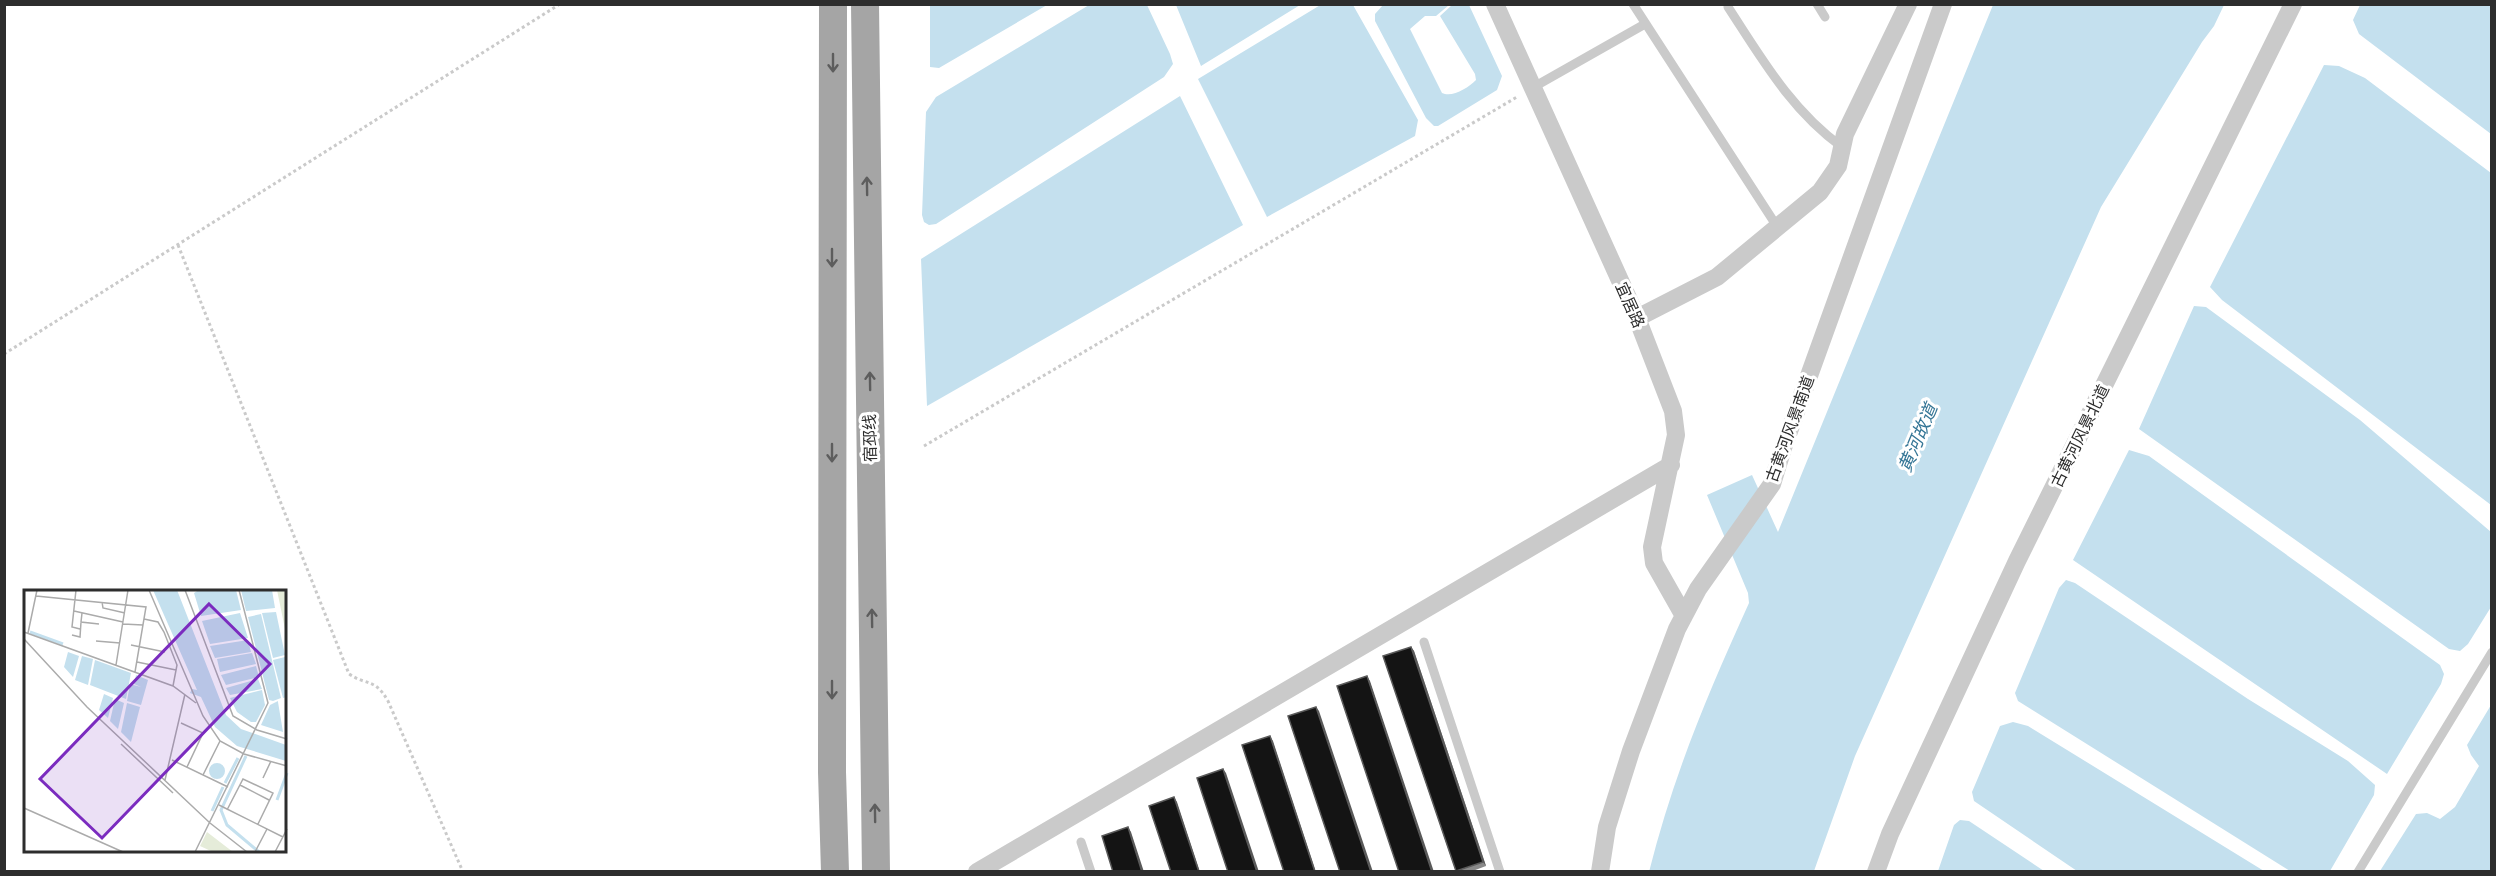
<svg xmlns="http://www.w3.org/2000/svg" width="2496" height="876" viewBox="0 0 2496 876" font-family="Helvetica,'Noto Sans SC',sans-serif">
<style>
.water{fill:#c4e0ee}
.lines{fill:none;stroke-linecap:round;stroke-linejoin:round}
.path{stroke:#cacaca;stroke-width:3;stroke-dasharray:3 3;stroke-linecap:butt}
.lane{stroke:#cacaca;stroke-width:9}
.street{stroke:#cacaca;stroke-width:18}
.primary{stroke:#a5a5a5;stroke-width:28}
.wall{fill:#8a8a8a}
.shaded-wall{fill:#5a5a5a}
.building{fill:#141414;stroke:#5a5a5a;stroke-width:1.5}
.oneway{stroke:#5d5d5d}
.labels{text-anchor:middle;dominant-baseline:central;stroke-width:6;stroke-linejoin:round;paint-order:stroke}
.street-label{font-size:16px;fill:#2d2d2d;stroke:#fff}
.water-label{font-size:18px;font-style:italic;fill:#357696;stroke:#fff}
.inset-river{fill:none;stroke:#c4e0ee;stroke-width:3}
.inset-road{fill:none;stroke:#ababab;stroke-width:1.5}
.view{fill:#7b2cbf;fill-opacity:0.15;stroke:#7b2cbf;stroke-width:3}
.inset-edge{fill:none;stroke:#2d2d2d;stroke-width:3}
</style>
<rect width="100%" height="100%" fill="#fff"/>
<path class="water" d="M1322,4l31,1 65,115 -3,16 -148,81 -69,-138z
M930,5v-1l117,1 -108,63 -9,-1z
M1089,5h58l23,49 3,10 -9,13 -228,147 -7,1 -5,-3 -2,-7 4,-103 10,-15z
M1176,5h124l-99,61z
M1383,5h66l-13,11h-11l-15,13 32,64c10,5 26,-5 34,-13l-1,-6 -35,-58 12,-11h17l33,71 -5,14 -59,36h-4l-8,-8 -51,-97v-7z
M1993,5h231l-10,21 -12,16 -101,165 -246,549 -41,115 -165,1c24,-96 59,-179 100,-269l-1,-10 -41,-98 45,-20 26,57z
M2360,5h131v129l-132,-100 -6,-14z
M2324,65l15,1 26,12 126,95v332l-269,-205 -12,-13z
M1180,96l63,129 -316,181 -6,-147z
M2194,306l12,1 154,113 131,112v75l-23,37 -8,7 -11,-2 -310,-220z
M2129,450l20,6 291,209 4,9 -3,10 -54,90 -314,-214z
M2066,580l9,3 173,116 100,62 27,24 -1,10 -44,76h-40l-272,-170 -3,-8 44,-105z
M2491,705v166h-111l36,-57 11,-1 13,6 15,-12 24,-41 -8,-11 -4,-10z
M2013,722l15,4 236,145h-187l-103,-70 -2,-9 28,-66z
M1960,820l9,1 75,50h-106l16,-46z"/>
<g class="lines">
<path class="path" d="M178,245l171,429c18,12 26,4 39,27l75,171
M4,354l556,-350
M924,446l593,-349"/>
<path class="lane" d="M1633,4l145,224
M1817,4l8,13
M1728,7c34,52 63,103 114,140
M1532,88l113,-64
M1424,642l76,230
M1081,842l10,30
M2358,872l134,-220"/>
<path class="street" d="M1495,4l142,314 36,93 3,24 -24,112 2,16 30,53
M1637,318l80,-41 103,-85 18,-26 7,-32 63,-130
M977,872l694,-407
M1600,872l7,-45 24,-76 46,-122 21,-40 74,-105 11,-36 160,-444
M1876,872l14,-38 127,-273 276,-557"/>
<path class="primary" d="M833,4l-1,768 3,100
M865,4l11,868"/>
</g>
<path class="wall" d="M1411,647l3,4 72,215 -16,6h-14l-73,-216z"/>
<path class="shaded-wall" d="M1411,647l3,4 72,215 -3,-4z
M1367,676l3,5 64,191h-2z
M1316,707l3,4 54,161h-2z
M1270,736l3,5 43,131h-1z
M1223,769l3,4 33,99h-2z
M1174,797l3,5 23,70h-1z
M1128,827l3,5 13,40h-2z"/>
<path class="building" d="M1411,647l72,215 -27,9 -73,-215z
M1367,676l65,196h-33l-62,-186z
M1316,707l55,165h-31l-52,-156z
M1270,736l45,136h-31l-42,-127z
M1223,769l34,103h-29l-31,-94z
M1174,797l25,75h-28l-22,-66z
M1128,827l14,45h-29l-11,-36z"/>
<defs><path id="oneway-shaft" d="M-6 0H5M1.5-3L5.5 0L1.5 3" fill="none" stroke-width="1.6" stroke-linecap="round" stroke-linejoin="round" transform="scale(1.5)"/></defs>
<g class="oneway">
<use href="#oneway-shaft" transform="translate(833 63) rotate(90)"/>
<use href="#oneway-shaft" transform="translate(867 186) rotate(-91)"/>
<use href="#oneway-shaft" transform="translate(832 258) rotate(90)"/>
<use href="#oneway-shaft" transform="translate(870 381) rotate(-91)"/>
<use href="#oneway-shaft" transform="translate(832 453) rotate(90)"/>
<use href="#oneway-shaft" transform="translate(872 618) rotate(-91)"/>
<use href="#oneway-shaft" transform="translate(832 690) rotate(90)"/>
<use href="#oneway-shaft" transform="translate(875 813) rotate(-91)"/>
</g>
<g class="labels">
<g class="street-label">
<text transform="translate(1630 305) rotate(66)">宜居路</text>
<text transform="translate(1790 429) rotate(-70)">古黄河风景南道</text>
<text transform="translate(2080 436) rotate(-64)">古黄河风景北道</text>
<text transform="translate(870 438) rotate(-91)">宿邳线</text>
</g>
<g class="water-label">
<text transform="translate(1918 438) rotate(-67)">黄河故道</text>
</g>
</g>
<g transform="translate(24 590)">
<rect width="262" height="262" fill="#fff"/>
<path d="M253,0h9v40l-1,-1zM183,242l26,20h-20l-13,-6z" fill="#e5ecd9"/>
<path d="M129,0h24l49,125 15,14 45,16v16l-49,-15 -22,-19 -14,-30 -11,-4 2,-4 5,1zM175,0h37l5,20 -40,6 -7,-23zM217,0h31l3,18 -29,3zM252,22l9,43 -12,3 -11,-45zM216,23l8,25 -38,6 -8,-23zM237,24l20,84 -8,3 -4,-1 -21,-83zM224,50l3,12 -36,6 -5,-12zM44,62l11,4 -6,21 -9,-10zM228,63l4,11 -36,8 -3,-13zM58,66l11,3 -5,26 -13,-5zM261,67l2,40 -4,1 -10,-38zM71,70l36,13 -5,26 -36,-14zM232,76l3,11 -33,8 -5,-10zM112,85l12,5 -7,25 -14,-4 3,-17 11,3 -7,-3zM234,89l4,10 -32,6 -4,-7zM238,100l3,15 -9,17h-5l-14,-10 -7,-14zM80,104l9,4 -5,20 -9,-8zM91,109l9,4 -6,26 -8,-8zM254,111v1l5,30 -22,-7 9,-20zM103,113l13,4 -9,35 -10,-10zM185 181a8 8 0 1 1 16 0a8 8 0 1 1-16 0Z" fill="#c4e0ee"/>
<path class="inset-river" d="M6,42l33,12M222,166l-25,54 6,15 32,27M201,193l13,-25M253,210l10,-27M188,221l11,-24"/>
<path class="inset-road" d="M52,0l-4,37 8,2M125,0l54,126 17,25 24,13 43,12M161,0l48,126 24,14 30,9M12,6l110,11 -11,65M78,12l1,6 22,5M50,21l49,11M58,23l-1,9 18,2M120,29l14,3 6,10 13,33 -4,21M99,34l20,1M0,42l149,54 23,17M4,43l9,-43M48,45l8,2 1,-15M0,49l63,68 123,116 37,29M72,51l24,2M107,55l34,7M113,72l39,8M92,75l12,-75M157,133l22,10 -16,34M97,154l52,49M148,170l56,27M179,185l17,-34M239,188l8,-17M141,190l20,-86M216,195l29,15M195,215l64,32M0,218l99,44M203,220l16,-31 30,14 -15,31M171,262l73,-149 -29,-113M231,262l12,-23M251,262l12,-23"/>
<path class="view" d="M185,14l61,60 -168,174 -62,-59z"/>
<rect width="262" height="262" class="inset-edge"/>
</g>
<rect width="2496" height="876" fill="none" stroke="#2d2d2d" stroke-width="12"/>
</svg>
